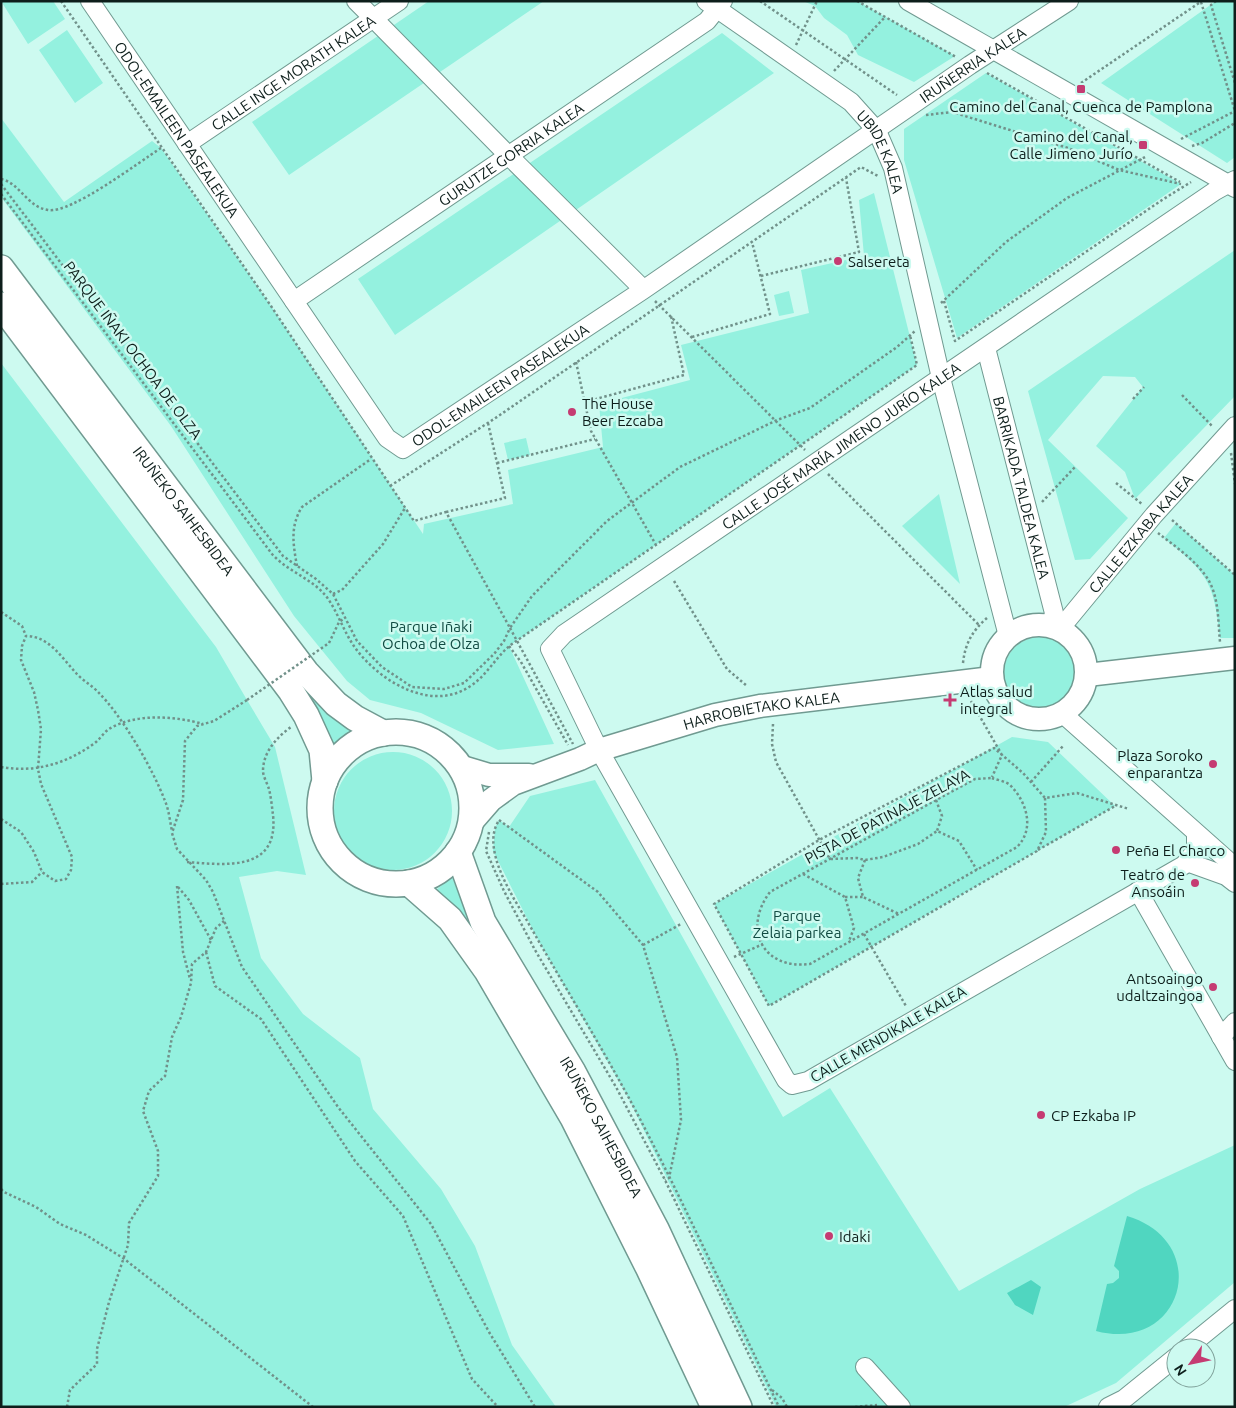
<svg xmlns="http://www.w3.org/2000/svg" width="1236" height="1408" viewBox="0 0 1236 1408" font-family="Ubuntu,sans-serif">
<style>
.green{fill:#94f1df}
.water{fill:#50d6c0}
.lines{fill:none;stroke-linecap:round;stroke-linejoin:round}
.minor-casing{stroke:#709a91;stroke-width:20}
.major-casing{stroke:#709a91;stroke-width:25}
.highway-casing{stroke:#709a91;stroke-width:28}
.path{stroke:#71918a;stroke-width:2.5;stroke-dasharray:2.5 2.5;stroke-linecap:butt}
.minor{stroke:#fff;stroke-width:18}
.major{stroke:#fff;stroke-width:22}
.highway{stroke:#fff;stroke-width:25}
.path-bridge{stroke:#71918a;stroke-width:2.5;stroke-dasharray:2.5 2.5;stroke-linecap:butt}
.poi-dot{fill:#c53b72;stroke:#cdfaf0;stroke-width:2}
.labels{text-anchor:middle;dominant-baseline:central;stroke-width:5;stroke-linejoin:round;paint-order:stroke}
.street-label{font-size:15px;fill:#0d1e1b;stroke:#cdfaf0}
.poi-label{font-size:15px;fill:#0d1e1b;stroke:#cdfaf0;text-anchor:start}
.park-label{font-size:15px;fill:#114b42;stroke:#cdfaf0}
</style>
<rect width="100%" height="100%" fill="#cdfaf0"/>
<path class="green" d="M1,1h52l12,18 -37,25z
M429,1h115l-255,174 -37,-53z
M803,1h54l98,55 -41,26 -56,-27 -11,-20 -23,-17 -9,-12z
M1216,1h19v156l-8,6 -126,-80z
M67,30l36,53 -28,20 -36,-53z
M722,33l52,40 -379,262 -37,-56z
M986,73l195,111 -224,154 -53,-178v-31z
M1,118l63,84 88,-61 9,7 110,158 152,228 1,-10 89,-20 -5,-34 95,-23 -4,-43 91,-24 -9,-35 128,-32 -8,-43 63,-14 -5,-56 15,-7 43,172 -408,281 45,98 -56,6 -77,-37 -51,-13 -23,-19 -53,-65 -123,-190 -170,-229z
M1235,250v146l-100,103 -10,-27 -29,-26 47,-59 -8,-10 -32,-1 -55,64 80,78 -38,41 -15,1 -47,-169z
M789,291l5,22 -15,3 -5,-21z
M1,363l215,284 31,53 28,47 31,128 -29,-4 -38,6 22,81 42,56 57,44 13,51 68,80 34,57 37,99 44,62h-555z
M526,438l4,17 -22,5 -4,-17z
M939,494l21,90 -58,-58z
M1176,523l59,52v63h-15c-6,-57 -13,-65 -56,-100z
M1004 673a36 36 0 1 1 72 0a36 36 0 1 1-72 0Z
M302,685l23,26 27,19 -22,16z
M1012,737l36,5 67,64 -346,200 -55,-102z
M334 811a59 59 0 1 1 118 0a59 59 0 1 1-118 0Z
M595,780l188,337 47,-29 129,203 181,-102 95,-44v137l-119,101 -52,24h-288l-147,-308 -92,-161 -44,-87 2,-23 4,-8 10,7 21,-31z
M452,877l20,50 -36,-37z"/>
<path class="water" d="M1127,1216c87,26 56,138 -31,115l11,-47 6,-1 6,-5v-7l-5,-5z
M1031,1280l10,7 -8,28 -18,-10 -8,-12z"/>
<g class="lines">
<defs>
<g id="minor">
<path id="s1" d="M90,1l297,437 16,11 240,-159 327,-225 99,-64"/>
<path d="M356,1l13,13"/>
<path id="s2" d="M706,1l145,101 26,29 16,37 48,210 67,258"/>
<path d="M908,1l327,187"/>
<path d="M379,24l126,128"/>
<path id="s3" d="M187,144l212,-143"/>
<path d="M513,160l126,125"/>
<path id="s4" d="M294,301l413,-280 16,-20"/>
<path id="s5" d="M986,348l68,265 -3,13"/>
<path id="s6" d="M1060,629l94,-114 81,-89"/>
<path d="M1063,714l172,153"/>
<path id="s7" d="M1196,833v17l-12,15 -376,216 -16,4 -6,-5 -187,-330 -49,-101 14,-15 651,-443 20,-11"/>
<path d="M1187,862l39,14 9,7"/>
<path d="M1138,891l97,170"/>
<path d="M1221,1037l14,-15"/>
<path d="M1187,1348l48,-39"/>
<path d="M865,1367l36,40"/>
<path d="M1108,1407l16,-8 52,-42"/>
</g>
<g id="major">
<circle cx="1039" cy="672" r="47"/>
<path d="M1087,675l148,-17"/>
<path d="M459,766l30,9h40"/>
<path id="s8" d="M471,823l20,-23 22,-16 67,-25 19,-9 116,-35 45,-9 232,-28"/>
</g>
<g id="highway">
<path id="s9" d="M1,268l305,404 30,32 19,14 28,15"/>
<path d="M1,305l290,386 15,24 16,35 3,31"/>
<circle cx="396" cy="808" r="76"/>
<path id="s10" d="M458,852l25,70 90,150 83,157 83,178"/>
<path d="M409,883l41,36 37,52 86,147 76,151 65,138"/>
</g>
</defs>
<use href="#minor" class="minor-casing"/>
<use href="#major" class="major-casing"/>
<use href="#highway" class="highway-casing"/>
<path class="path" d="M61,1l210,305 143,215 32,-9 64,116 22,-32 75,-75 73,-54 97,-47 33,-12 87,-61 18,-16
M760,1l137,94
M857,1l99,56
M1216,1l-5,4 24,78
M1201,2l34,109
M796,45l21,-44
M834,71l51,-54
M987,73l193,109
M1081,83l121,-82
M926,115l26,-3 116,36 51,22 62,14
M1181,139l54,-28
M1192,146l10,-3 33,-20
M1,179c19,4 26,28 47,31 23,4 91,-48 113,-62
M1,184l282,372 33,23 17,15 24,47 25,26 30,20 32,2 20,-6 30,-29 10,-13 6,-13 63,116
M1,194l271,360c15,17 39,24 54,42 12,16 18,37 30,53 24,32 74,63 113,38 18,-11 27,-31 43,-43l405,-279 -7,-30
M761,276l98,-24 -13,-74
M655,301l150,149
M944,301l11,40 207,-141 29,-18
M941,303l65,-61 61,-44 80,-42
M692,337l78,-23 -18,-72
M576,362l15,69 65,114
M1182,395l31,32
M1133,399l11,-12
M585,402l99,-27 -13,-59
M1231,453l4,31
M497,463l98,-24
M828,474l151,151
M1116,483l26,21
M390,486l104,-67 367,-252 17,9
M1042,502l33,-35
M446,512l59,-14 -17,-75
M1172,520l63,55
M1158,533c18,14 40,29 51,48 10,18 9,41 11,61
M297,566c-4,-22 -7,-40 5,-59l69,-48
M674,581l53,88 20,17
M333,594l9,-4 41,-46 22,-36
M1,612l21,14 4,10
M329,643l10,-21 6,-4
M509,646l12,16 47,83
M963,663c2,-19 9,-32 24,-45
M247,700l-33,21 -17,5 -12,15 -2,59 -11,33 5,16 29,31 7,12 29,75 96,140 93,117 58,108 46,75
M971,701l31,54 -10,22
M773,724l-1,20 4,18 54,97 27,-1 8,2 18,-3 35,-13 19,-13 22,10 18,29
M1,767c33,6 64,-3 91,-22 7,-4 11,-12 17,-16 26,-16 66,-13 94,-5
M992,778c5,2 13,3 18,7 17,17 25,44 7,62l-207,117c-47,6 -68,-35 -40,-72l166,-92 39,-21z
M1031,782l32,-36
M1045,798l1,34 -9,19 -268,155 -55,-102 105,-64 175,-92 29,25 22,25 32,-5 52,16
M936,800l6,16 -5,15
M1,819l20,13 13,20 8,20 13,9 11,-2 5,-9 1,-13 -31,-73 -3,-15 3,-40 -3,-19 -4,-18 -13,-32 1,-14 4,-10c23,0 36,22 50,37 6,7 14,11 21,18 24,23 56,78 68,110 4,9 5,21 7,30
M499,820l99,72 45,53 34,112 4,63 -12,58 -4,2
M498,822c-16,27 13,72 28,97 34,60 71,120 104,181 53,100 100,204 149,307
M489,832l-3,19 18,40 31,59 81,137 49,93 109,227
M1038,850l77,-44
M865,860l-7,18 5,19 36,17
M187,862c39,3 92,10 86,-47 -1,-8 -2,-18 -4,-26 -2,-6 -6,-13 -6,-18 0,-19 14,-34 28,-44
M803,874l42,23 9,31 -5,13
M1,884l31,-2 10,-10
M177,886l6,66 7,27
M178,887l11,13 22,40
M845,897h18
M864,934l42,72
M643,945l38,-21
M206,952l9,34 46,33 94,142 48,55 69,163 26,28
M734,957l29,-13
M1,1189l3,3 32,15 24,17 26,11 37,23 190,149
M772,1390l10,8 5,9
M67,1407l3,-17 27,-26v-15l12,-47 19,-57 1,-22 29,-47v-25l-15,-40 6,-20 16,-15 7,-39 9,-20 10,-34 1,-19 14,-12 10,-24 8,-7
M855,1407l22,-2"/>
<use href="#minor" class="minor"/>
<use href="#major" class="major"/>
<use href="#highway" class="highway"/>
<path class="path-bridge" d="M247,700l82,-57"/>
</g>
<g class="poi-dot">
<rect x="1076" y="84" width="10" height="10" rx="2.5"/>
<rect x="1138" y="140" width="10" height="10" rx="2.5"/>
<circle cx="838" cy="261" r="5"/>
<circle cx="572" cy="412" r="5"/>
<path d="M947.5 692.5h5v5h5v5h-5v5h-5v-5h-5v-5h5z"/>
<circle cx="1213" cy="764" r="5"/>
<circle cx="1116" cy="850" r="5"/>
<circle cx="1195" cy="883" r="5"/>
<circle cx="1213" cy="987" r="5"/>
<circle cx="1041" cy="1115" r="5"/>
<circle cx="829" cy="1236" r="5"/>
</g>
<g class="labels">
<g class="street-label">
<text stroke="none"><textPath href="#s1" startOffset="1235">IRUÑERRIA KALEA</textPath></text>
<text stroke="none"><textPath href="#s3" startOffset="128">CALLE INGE MORATH KALEA</textPath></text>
<text stroke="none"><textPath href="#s1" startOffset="155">ODOL-EMAILEEN PASEALEKUA</textPath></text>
<text stroke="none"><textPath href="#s2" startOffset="236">UBIDE KALEA</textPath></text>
<text stroke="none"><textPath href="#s4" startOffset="262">GURUTZE GORRIA KALEA</textPath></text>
<text transform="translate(133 350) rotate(53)">PARQUE IÑAKI OCHOA DE OLZA</text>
<text stroke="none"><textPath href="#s1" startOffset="664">ODOL-EMAILEEN PASEALEKUA</textPath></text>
<text stroke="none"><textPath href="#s7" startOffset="1341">CALLE JOSÉ MARÍA JIMENO JURÍO KALEA</textPath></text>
<text stroke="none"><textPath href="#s5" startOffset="144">BARRIKADA TALDEA KALEA</textPath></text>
<text stroke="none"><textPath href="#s9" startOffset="304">IRUÑEKO SAIHESBIDEA</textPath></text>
<text stroke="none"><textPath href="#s6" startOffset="125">CALLE EZKABA KALEA</textPath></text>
<text stroke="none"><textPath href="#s8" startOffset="318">HARROBIETAKO KALEA</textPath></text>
<text transform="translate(887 816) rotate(-28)">PISTA DE PATINAJE ZELAYA</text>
<text transform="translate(888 1034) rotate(-30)">CALLE MENDIKALE KALEA</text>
<text stroke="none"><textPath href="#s10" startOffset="311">IRUÑEKO SAIHESBIDEA</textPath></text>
</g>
<g class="poi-label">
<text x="1081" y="106" text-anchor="middle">Camino del Canal, Cuenca de Pamplona</text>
<text x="1133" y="136" text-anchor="end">Camino del Canal,<tspan x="1133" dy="17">Calle Jimeno Jurío</tspan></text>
<text x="848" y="261">Salsereta</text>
<text x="582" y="403">The House<tspan x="582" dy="17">Beer Ezcaba</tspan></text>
<text x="960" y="691">Atlas salud<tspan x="960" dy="17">integral</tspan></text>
<text x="1203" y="755" text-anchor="end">Plaza Soroko<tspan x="1203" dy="17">enparantza</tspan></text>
<text x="1126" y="850">Peña El Charco</text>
<text x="1185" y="874" text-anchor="end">Teatro de<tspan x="1185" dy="17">Ansoáin</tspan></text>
<text x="1203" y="978" text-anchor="end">Antsoaingo<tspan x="1203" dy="17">udaltzaingoa</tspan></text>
<text x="1051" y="1115">CP Ezkaba IP</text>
<text x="839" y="1236">Idaki</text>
</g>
<g class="park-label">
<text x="431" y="626">Parque Iñaki<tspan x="431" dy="17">Ochoa de Olza</tspan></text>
<text x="797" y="915">Parque<tspan x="797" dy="17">Zelaia parkea</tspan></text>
</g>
</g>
<rect width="1236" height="1408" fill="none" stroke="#0d1e1b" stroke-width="5"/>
<g transform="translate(1191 1363) rotate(237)"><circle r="24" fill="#cdfaf0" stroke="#80a29b"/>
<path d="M0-4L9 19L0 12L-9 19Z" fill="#c53b72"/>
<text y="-8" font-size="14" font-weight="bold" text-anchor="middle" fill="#0d1e1b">N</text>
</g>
</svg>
